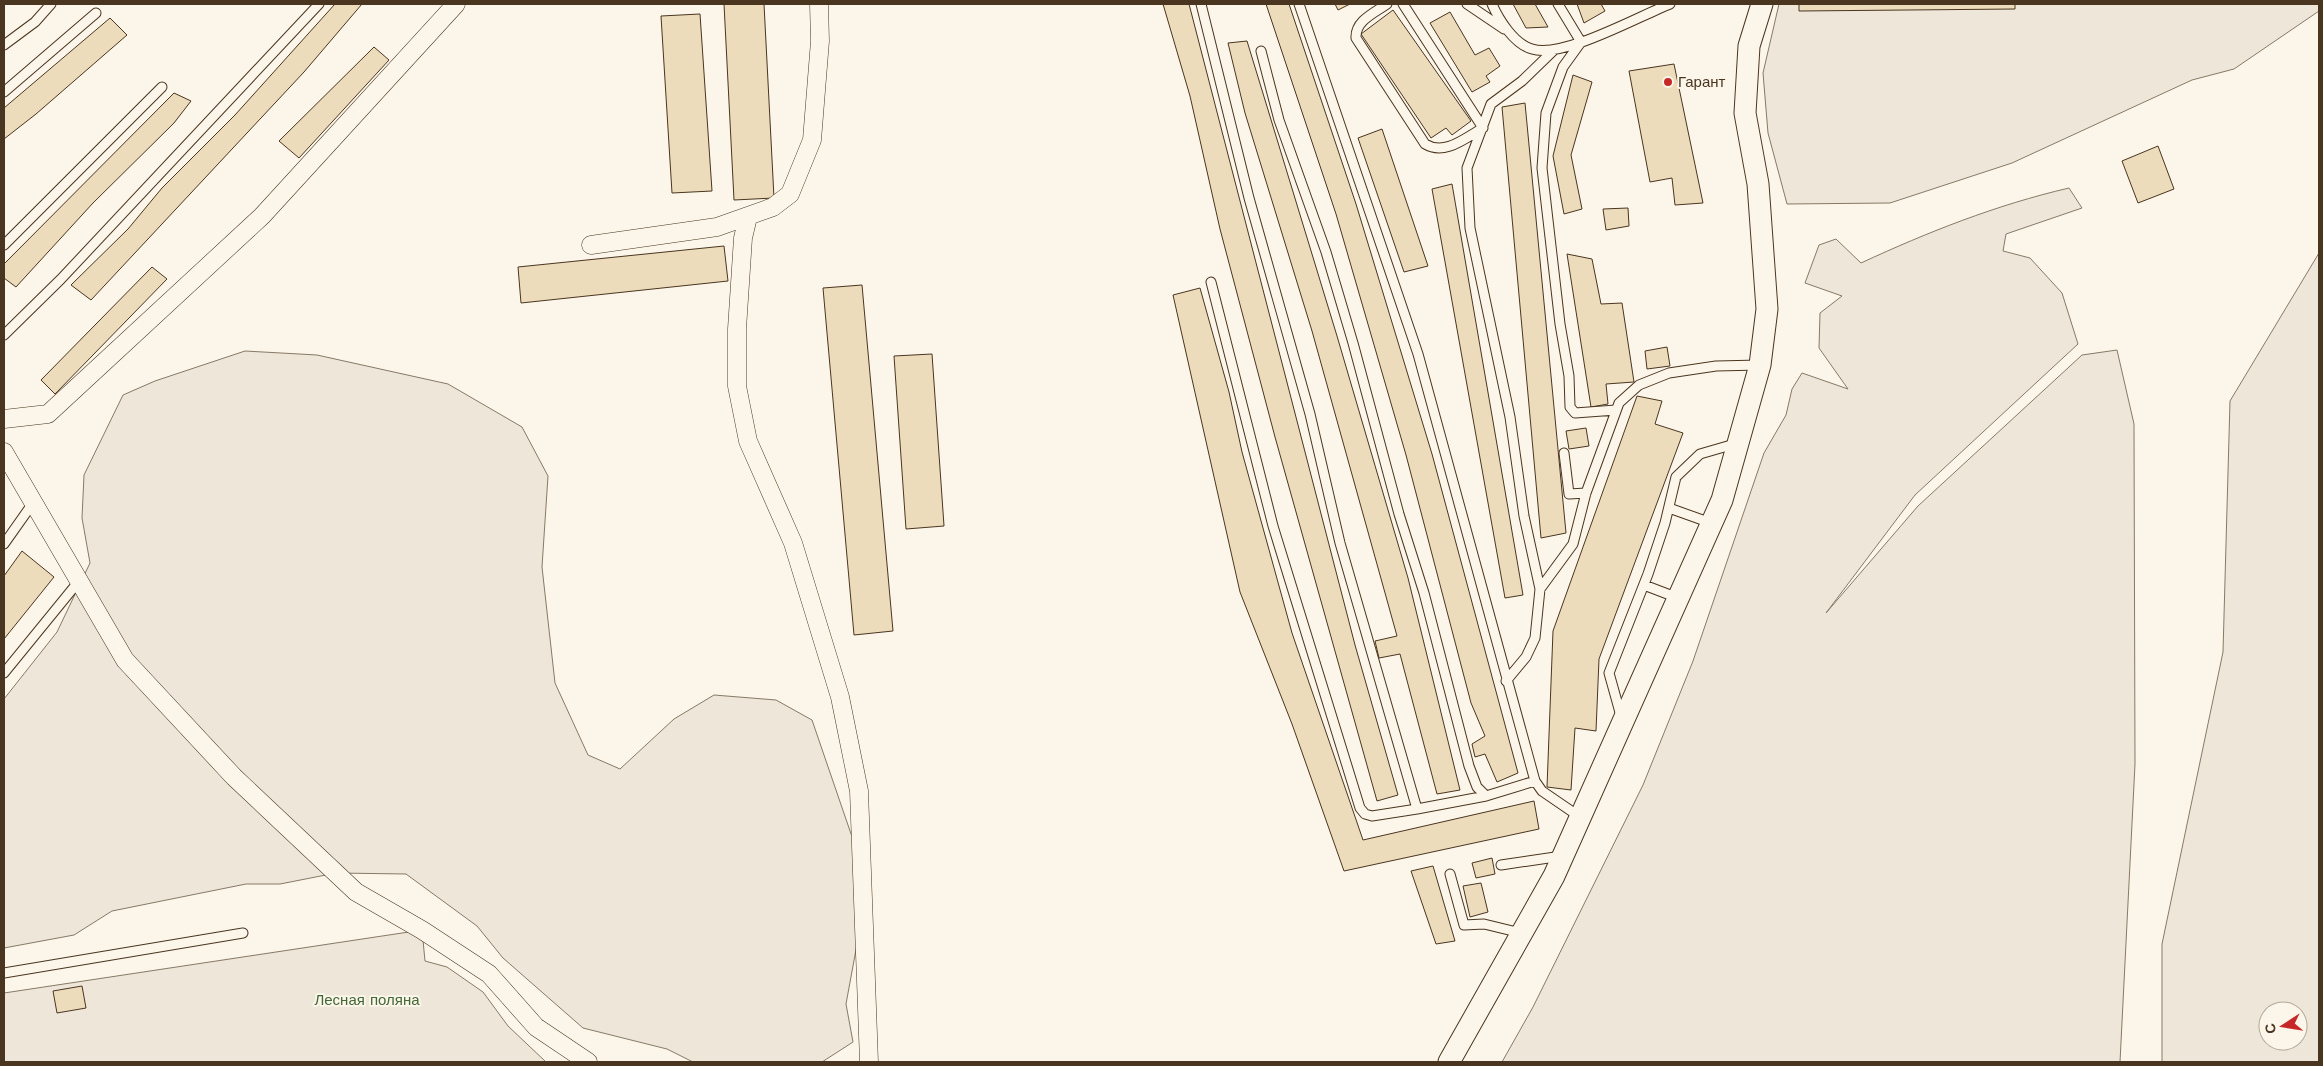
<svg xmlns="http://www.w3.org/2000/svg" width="2323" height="1066" viewBox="0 0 2323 1066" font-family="'Work Sans',sans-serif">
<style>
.green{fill:#ede6d9;stroke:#887966;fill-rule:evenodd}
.building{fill:#ecdcbc;stroke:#4a3520}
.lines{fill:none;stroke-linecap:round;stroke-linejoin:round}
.service-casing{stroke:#4a3520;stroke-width:11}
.minor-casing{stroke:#4a3520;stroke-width:19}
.tertiary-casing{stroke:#4a3520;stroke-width:23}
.service{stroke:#fbf6e9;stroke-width:9}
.minor{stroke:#fbf6e9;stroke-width:18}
.tertiary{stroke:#fbf6e9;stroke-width:21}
.poi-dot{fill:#c62828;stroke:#fbf6e9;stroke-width:2}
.labels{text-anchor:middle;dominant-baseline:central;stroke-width:4;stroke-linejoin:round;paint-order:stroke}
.poi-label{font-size:15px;fill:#4a3520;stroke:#fbf6e9;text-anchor:start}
.park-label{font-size:15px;fill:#436837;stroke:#fbf6e9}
</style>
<rect width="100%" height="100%" fill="#fbf6e9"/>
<path class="green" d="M1779,4h540v7l-85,58 -42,11 -180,83 -122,40 -103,1 -19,-71 -5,-60z
M2069,188l13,20 -76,26 -3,17 27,7 32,35 16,51 -163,151 -89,118 92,-107 164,-151 35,-5 17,74 1,340 -15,298h-618l31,-55 110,-222 50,-124 71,-208 22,-38 6,-26 10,-16 46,16 -29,-41 1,-35 22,-17 -37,-13 14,-38 17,-6 25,24c67,-31 135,-58 208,-75z
M2319,253v809h-157v-118l61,-292 7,-251zM2268,1011h30v30h-30z
M245,351l72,4 131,29 74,43 26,49 -6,91 13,116 33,72 32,14 54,-50 40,-24 62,5 36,20 49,143 1,54 -16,87 7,38 -31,20h-129l-26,-13 -84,-21 -80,-70 -26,-32 -71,-52 -70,-1 -56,11h-34l-134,27 -38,24 -70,13v-249l53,-67 33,-69 -8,-45 2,-43 39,-80 32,-14z
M422,930l3,31 22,6 36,25 25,34 38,36h-542v-69z"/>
<path class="building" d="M335,4h27l-58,68 -213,228 -20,-15 57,-56 34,-41 73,-73z
M724,4h40l10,194 -40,2z
M1163,4h26l166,641 43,150 -21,6 -102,-364 -55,-208 -30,-133z
M1266,4h23l67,200 76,250 86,319 -21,9 -12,-28 -10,3 -3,-13 13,-8 -14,-33 -65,-248 -70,-241z
M1335,4h15l-12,6z
M1513,4h22l13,23 -22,1z
M1577,4h24l4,7 -21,12z
M1799,4h216v5l-216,2z
M1393,10l78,111 -19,14 -6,-7 -15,10 -70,-104z
M1450,12l25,43 14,-7 11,18 -14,10 4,6 -18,10 -42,-69z
M700,14l12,177 -40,2 -11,-177z
M110,18l17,17 -91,79 -32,25v-31z
M1247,41l90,295 71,242 52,212 -23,4 -37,-140 -21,4 -4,-17 22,-5 -85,-305 -67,-218 -17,-70z
M374,47l15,13 -90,98 -20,-17z
M1674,64l29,139 -28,2 -3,-27 -22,4 -21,-111z
M1573,75l19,7 -21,73 11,54 -18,5 -11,-58z
M174,93l17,8 -17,22 -81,80 -77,84 -12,-9v-14z
M1525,103l41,430 -25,5 -39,-431z
M1382,129l46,137 -24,6 -46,-134z
M2158,146l16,43 -36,14 -16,-42z
M1452,184l71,411 -18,3 -73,-409z
M1628,208l1,18 -23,4 -3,-21z
M724,246l4,35 -207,22 -3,-36z
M1567,254l25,5 9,45 21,-1 12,79 -28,2 2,20 -17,3z
M152,267l15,12 -112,115 -14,-14z
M862,285l31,346 -39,4 -31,-347z
M1200,288l29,104 13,60 50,181 71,207 171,-39 5,28 -195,42 -52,-147 -52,-132 -67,-297z
M1667,347l3,19 -23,3 -2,-18z
M932,354l12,172 -38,3 -12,-173z
M1637,396l25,5 -7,23 28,9 -84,226 -3,72 -21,-3 -4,62 -24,-3 6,-156z
M1586,428l3,18 -20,3 -3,-18z
M22,551l32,26 -50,62v-63z
M1492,858l3,16 -19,4 -4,-15z
M1433,866l22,75 -19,3 -25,-73z
M1481,883l7,29 -18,5 -7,-31z
M82,986l4,22 -29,5 -4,-22z"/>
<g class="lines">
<defs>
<path id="service" d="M1201,4l48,194 61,216 30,129 77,266 69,-13
M1299,4l119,350 117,427 7,10 38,26
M1387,4c-13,9 -32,17 -31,34l69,106c20,12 40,-6 58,-16l-80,-124
M1467,4l37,25
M1492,4c7,16 22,40 40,45 31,10 107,-33 138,-45
M1558,4l23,38
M1581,42l-18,25 -17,46 -4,55 18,156 9,52 1,31 5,6 41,-3
M4,45l31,-23 16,-18
M1261,51l18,69 47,132 27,91 46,171 25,79 45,173 8,21 9,9 49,-15
M4,92l92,-79
M4,245l158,-158
M1211,282l62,244 87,282 5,6 7,2 45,-7
M4,335l57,-56 258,-275
M1564,453l5,41 17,-1
M1669,508l42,15
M4,544l29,-41
M1644,585l34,13
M1540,589l33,-45 13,-51 33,-90 20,-18 30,-12 47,-7 44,-1
M4,673l75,-92
M1506,681l20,-24 9,-19 5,-49 -16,-73 -14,-99 -40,-189 -3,-60 24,-64 31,-23 32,-31
M1621,716l-12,-43 39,-99 17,-51 11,-46 24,-23 38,-11
M1501,865l61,-9
M1450,874l14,51 20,-1 37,9
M4,973l239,-40"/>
<path id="minor" d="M748,217l-5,21 -6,91v57l11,55 45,102 47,154 19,94 10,271
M591,245l126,-18 56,-20 17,-13 22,-54 8,-99 -1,-37
M4,419l44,-5 214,-198 194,-212
M4,452l121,208 109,117 122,115 66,38 67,44 47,53 52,35"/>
<path id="tertiary" d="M1449,1062l105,-186 168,-376 38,-135 7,-56 -9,-125 -13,-71 4,-67 13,-42"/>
</defs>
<use href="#service" class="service-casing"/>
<use href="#minor" class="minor-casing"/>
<use href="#tertiary" class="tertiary-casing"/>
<use href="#service" class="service"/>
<use href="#minor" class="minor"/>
<use href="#tertiary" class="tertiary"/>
</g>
<circle class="poi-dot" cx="1668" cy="82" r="5"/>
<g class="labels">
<g class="poi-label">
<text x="1678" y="82">Гарант</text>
</g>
<g class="park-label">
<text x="367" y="1000">Лесная поляна</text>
</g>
</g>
<rect width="2323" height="1066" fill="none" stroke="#4a3520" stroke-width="10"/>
<g transform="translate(2283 1026) rotate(258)"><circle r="24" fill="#fbf6e9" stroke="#b4a999"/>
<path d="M0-4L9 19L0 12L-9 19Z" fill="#c62828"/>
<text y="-8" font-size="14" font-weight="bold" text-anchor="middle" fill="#4a3520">С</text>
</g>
</svg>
